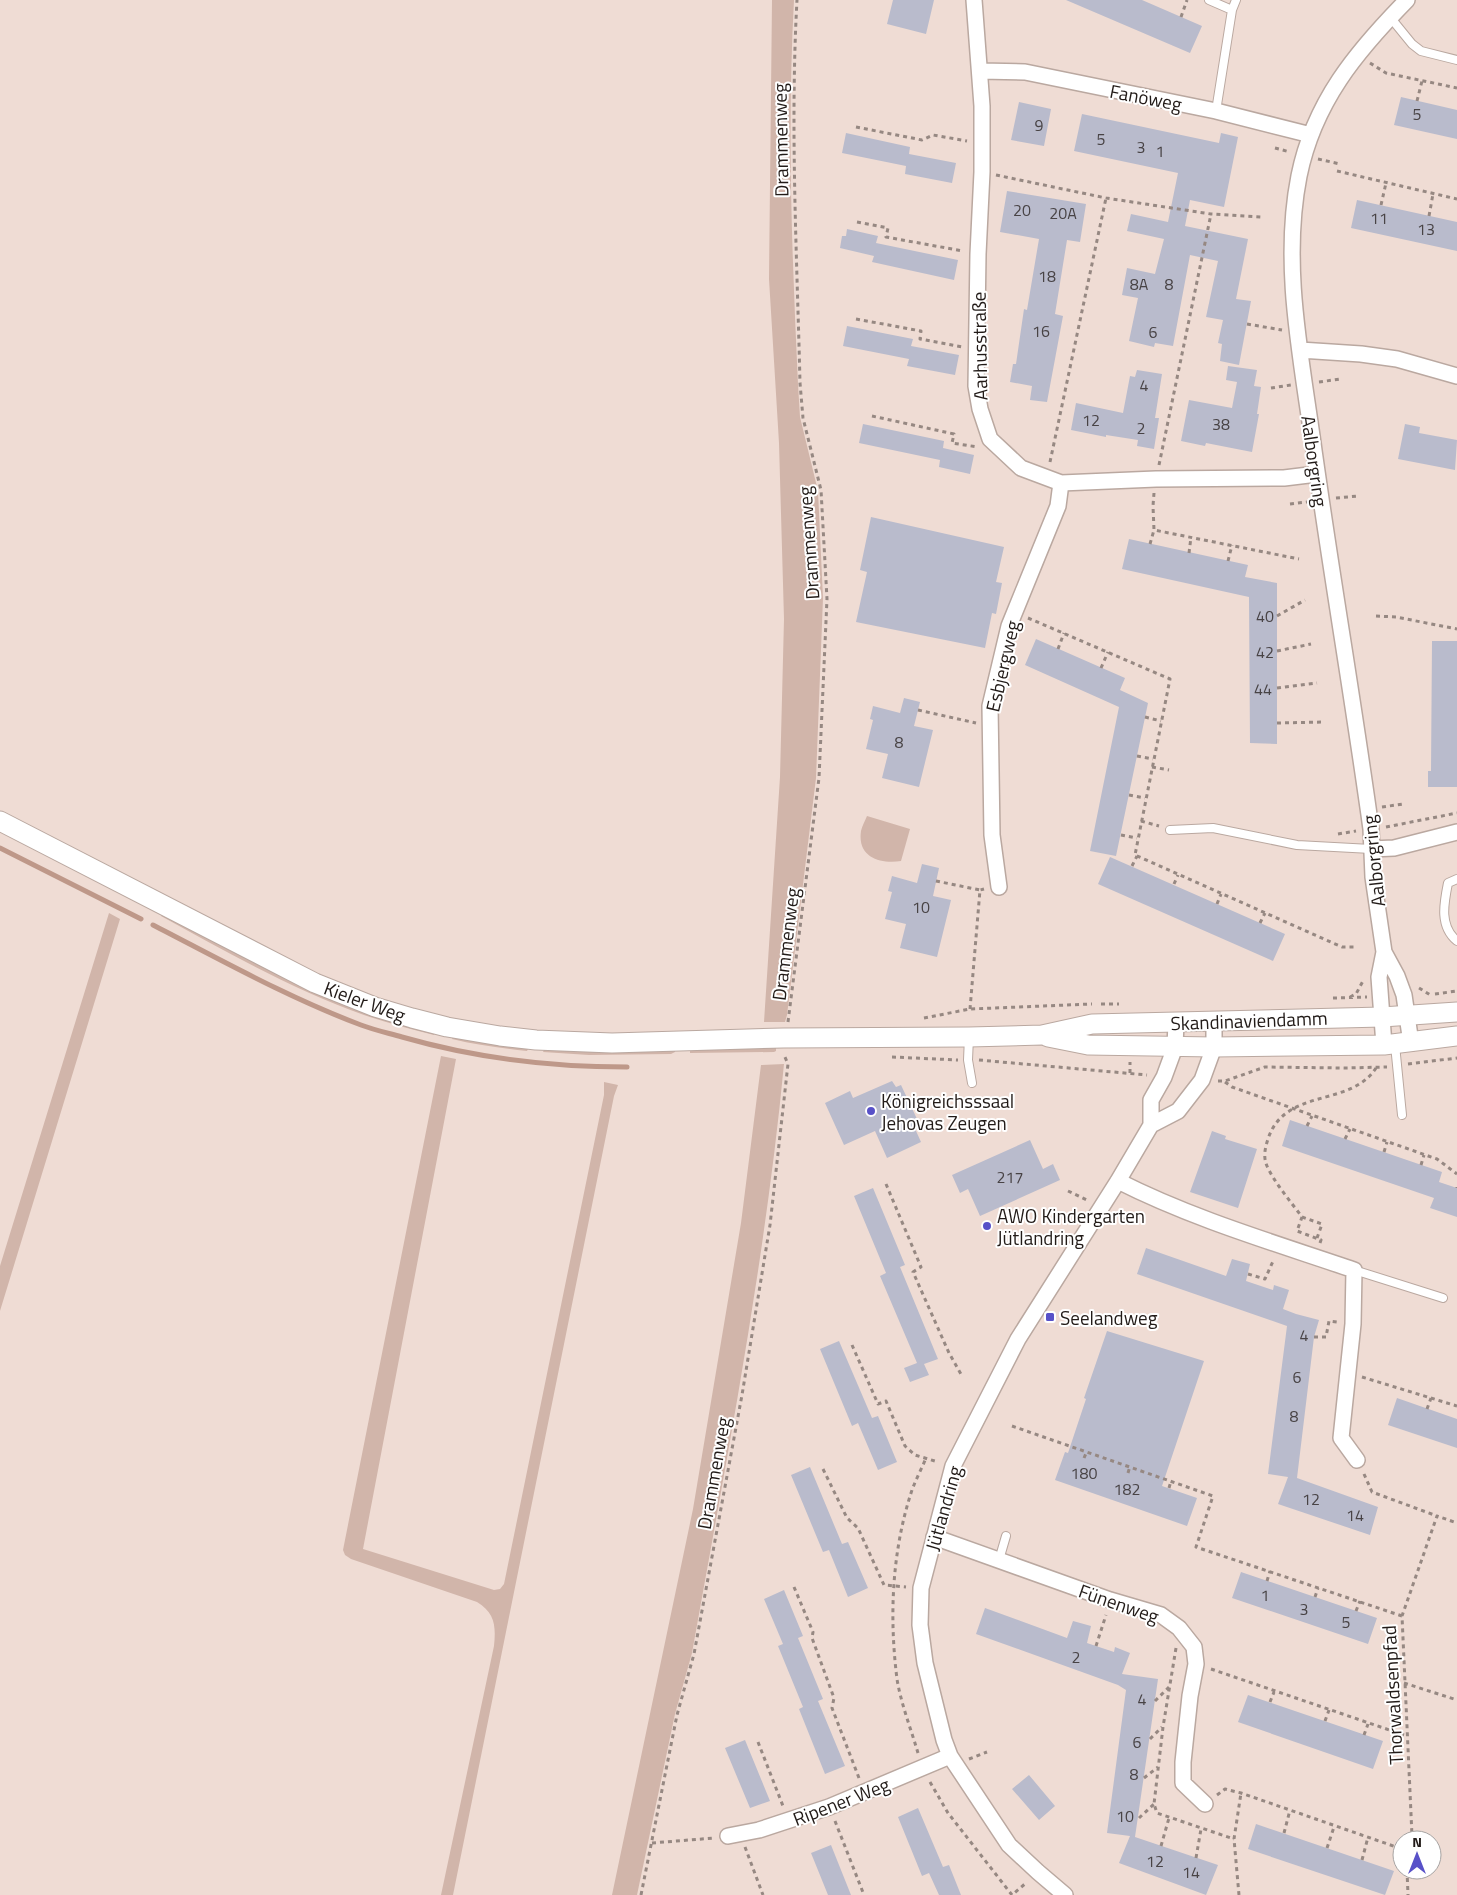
<svg xmlns="http://www.w3.org/2000/svg" width="1457" height="1895" viewBox="0 0 1457 1895" font-family="'Titillium Web',sans-serif">
<style>
.green{fill:#d1b5aa}
.lines{fill:none;stroke-linecap:round;stroke-linejoin:round}
.stream{stroke:#be9889;stroke-width:5}
.building{fill:#b9bbcc}
.service-casing{stroke:#baa8a0;stroke-width:10}
.minor-casing{stroke:#baa8a0;stroke-width:18}
.tertiary-casing{stroke:#baa8a0;stroke-width:21}
.path{stroke:#968882;stroke-width:3;stroke-dasharray:4 4;stroke-linecap:butt}
.service{stroke:#fff;stroke-width:8}
.minor{stroke:#fff;stroke-width:15}
.tertiary{stroke:#fff;stroke-width:19}
.poi-dot{fill:#5851c8;stroke:#fff;stroke-width:2}
.labels{text-anchor:middle;dominant-baseline:central;stroke-width:4;stroke-linejoin:round;paint-order:stroke}
.number-label{font-size:16px;fill:#484345}
.street-label{font-size:19px;fill:#221b18;stroke:#fff}
.poi-label{font-size:19px;fill:#221b18;stroke:#fff;text-anchor:start}
</style>
<rect width="100%" height="100%" fill="#efdcd4"/>
<path class="green" d="M772,0h22c-7,128 -2,256 4,384l2,33 18,74 5,107 -7,180 -29,237 -2,7h-21l16,-245 4,-158 -5,-176 -10,-164z
M867,816l43,13 -9,32c-20,3 -44,-3 -40,-30 1,-5 4,-10 6,-15z
M109,913l11,6 -120,392v-45z
M162,914l136,70 137,49 -1,2c-23,-6 -47,-12 -70,-20 -71,-25 -137,-63 -203,-99z
M453,1036l75,13 -1,2c-25,-3 -51,-6 -75,-12z
M776,1048v3l-2,1 -84,1v-2l7,-1z
M544,1050l47,2 84,-1v1l-4,2 -82,1 -46,-3z
M441,1056l15,3 -93,490 131,41 6,-1 4,-5 100,-489v-13l14,3 -4,11 -161,799h-12l53,-249c2,-20 1,-33 -17,-44l-126,-43 -6,-4 -2,-5z
M784,1064c-19,198 -57,393 -92,589l-17,61 -38,181h-25l81,-386 48,-286 20,-158z"/>
<g class="lines">
<path class="stream" d="M0,848l141,71
M153,925c68,35 136,73 208,100 13,5 27,8 41,12 73,21 149,30 225,30"/>
</g>
<path class="building" d="M893,0h41l-8,34 -39,-10z
M1066,0h76l60,26 -12,27z
M1401,97l56,13v29l-63,-14z
M1019,102l32,7 -7,37 -33,-6z
M1082,114l137,29 2,-10 17,4 -14,70 -34,-7 -5,26 63,13 -12,60 15,2 -12,64 -19,-4 2,-17 -4,-1 5,-23 -17,-3 12,-56 -28,-6 -17,91 -18,-3 -1,4 -25,-6 9,-43 -16,-3 5,-27 28,6 9,-35 -37,-8 4,-17 37,8 10,-49 -104,-22z
M846,133l64,14 -1,7 47,9 -4,20 -47,-9 1,-8 -64,-13z
M1007,191l79,13 -6,38 -13,-2 -12,74 8,2 -16,86 -17,-2 2,-14 -22,-4 3,-18h3l8,-55 3,1 12,-71 -39,-7z
M1357,200l100,22v29l-106,-23z
M847,229l31,7 -2,7 82,17 -4,20 -82,-18 2,-6 -34,-8 2,-12h4z
M847,326l66,13 -2,7 48,9 -4,20 -48,-9 2,-7 -66,-13z
M1228,366l29,4 -3,16 7,1 -4,27h2l-7,38 -46,-9 -1,3 -24,-5 8,-41 43,8 5,-26 -11,-2z
M1137,370l25,4 -7,44h4l-5,31 -17,-3 1,-6 -32,-5v2l-35,-7 5,-27 47,10 7,-37 5,1z
M863,424l81,17 -1,7 31,7 -4,19 -31,-7 1,-7 -81,-17z
M1405,424l15,3 -1,6 38,7 -2,30 -57,-11z
M871,517l133,30 -8,35 6,1 -6,31 -4,-1 -7,35 -129,-26 11,-50 -7,-2z
M1129,539l119,26 -3,12 32,6v161l-27,-1 -1,-146 -127,-28z
M1036,639l89,39 -5,12 28,13 -32,153 -26,-5 29,-144 -94,-42z
M1432,641h25v146h-29v-16h3z
M904,698l16,4 -6,24 19,4 -14,57 -37,-9 6,-24 -22,-5 7,-29 -3,-1 3,-13 27,7z
M1110,857l175,77 -12,27 -175,-77z
M922,864l17,4 -6,28 18,4 -14,57 -37,-9 6,-24 -21,-5 7,-27 -4,-1 4,-15 25,7z
M892,1081l4,6 5,-2 16,34 -5,3 9,20 -34,16 -12,-27 -31,14 -19,-42 25,-12 3,7z
M1290,1120l152,52 -3,10 18,6v29l-27,-9 4,-10 -152,-52z
M1212,1131l14,5 -1,3 32,10 -19,59 -48,-16z
M1030,1140l13,29 10,-5 7,16 -80,36 -12,-27 -8,4 -8,-18z
M873,1188l32,77 -5,2 38,92 -14,5 5,11 -19,7 -6,-14 13,-5 -37,-87 6,-3 -32,-77z
M1146,1248l80,28 6,-17 18,5 -4,17 27,9 1,-5 15,5 -6,19 13,5 23,6 -5,17 -17,141 81,29 -8,28 -92,-31 10,-27 -20,-3 19,-148 -150,-52z
M1107,1331l97,30 -42,125 35,12 -10,28 -132,-46 10,-28 3,1 18,-54 -2,-1z
M839,1341l33,77 6,-2 19,46 -19,8 -20,-47 -6,3 -32,-77z
M1397,1398l60,21v29l-69,-23z
M810,1467l32,77 6,-2 20,46 -20,9 -19,-47 -6,2 -32,-77z
M1241,1572l136,46 -9,26 -136,-46z
M784,1590l19,46 -5,2 25,61 -5,2 27,65 -20,8 -26,-65 4,-2 -25,-61 5,-2 -19,-45z
M985,1608l82,30 6,-17 18,5 -4,17 27,9 1,-5 15,6 -8,21 36,5 -23,158 83,28 -12,30 -87,-32 11,-27 -23,-3 19,-143 -8,-5 -142,-51z
M1248,1695l135,46 -10,28 -135,-47z
M745,1740l25,61 -20,7 -25,-60z
M1029,1775l26,31 -16,14 -27,-31z
M918,1808l25,59 6,-2 12,30h-22l-10,-22 -7,3 -24,-59z
M1256,1824l138,47 -9,24 -137,-46z
M831,1845l20,50h-23l-17,-42z"/>
<g class="lines">
<defs>
<path id="service" d="M1209,0l23,10
M1390,17l22,27 9,7 36,9
M1216,111l16,-101 4,-10
M1170,830l43,-2 84,17 74,4
M1457,879l-9,4c-4,20 -9,43 9,58
M969,1037l-1,23 4,23
M1395,1045l7,70
M1354,1270l89,28
M999,1560l7,-24"/>
<path id="minor" d="M974,0l8,106v66l-4,82 -2,132 4,23 10,30 31,29 40,15 95,-4 128,-1 33,-4
M980,71l45,1 191,39 95,24
M1300,350l61,4 36,5 60,17
M1371,849l23,-1 63,-16
M999,887l-7,-52 -2,-129 19,-80 49,-120 3,-23
M1384,952l13,24 7,19 7,48
M1384,1045l-5,-68 5,-25 -11,-75 -2,-48c-18,-131 -41,-262 -59,-393 -12,-85 -30,-174 -13,-260 15,-74 57,-124 108,-176
M1151,1125l27,-14 24,-31 12,-33v-25
M1118,1181c75,38 157,62 236,89l-1,54 -12,114 16,22
M934,1537l176,63 51,15 18,13 15,19 2,17 -6,32 -7,66v21l22,21
M728,1836l31,-6 70,-23 121,-51
M1065,1895l-27,-23 -29,-27 -59,-89 -6,-16 -19,-77 -5,-38 1,-37 32,-122 65,-127 100,-158 33,-56v-25l13,-23 11,-30 1,-25"/>
<path id="tertiary" d="M0,821l315,162 60,24 37,11 35,9 53,9 36,4 76,3 171,-5 186,-1 73,-2 50,-11 290,-7 75,-5
M1048,1037l40,8 126,2 170,-2 73,-9"/>
</defs>
<use href="#service" class="service-casing"/>
<use href="#minor" class="minor-casing"/>
<use href="#tertiary" class="tertiary-casing"/>
<path class="path" d="M1181,17l6,-17
M1370,63l16,10 71,15
M1417,101l5,-20
M856,127l66,13 11,-5 34,6
M1275,148l15,4
M1318,159l22,5
M1337,171l120,28
M996,175l110,23 105,16 51,3
M1381,205l5,-22
M1429,216l4,-22
M857,222l31,6 -2,9 77,14
M856,319l65,12 -1,8 42,8
M1247,324l35,6
M1319,382l21,-3
M1271,388l20,-3
M872,416l82,18 -2,9 26,4
M1050,462l56,-264
M1159,465l52,-251
M1154,493l-1,13 1,24 145,29
M1336,498l23,-2
M1290,504l17,-2
M1150,544l4,-14
M1189,553l2,-16
M1228,561l4,-16
M1277,616l28,-16
M1376,616l20,1 61,12
M1028,618l142,61 -35,176 207,92h13
M1058,649l6,-16
M1277,651l34,-7
M1101,668l7,-16
M1277,688l40,-5
M918,710l58,13
M1145,717l16,4
M1277,723l46,-1
M1137,756l16,3
M1152,767l17,3
M1129,795l16,3
M1382,807l21,-3
M1141,821l18,5
M1386,827l71,-14
M1338,834l18,-3
M1121,835l16,3
M1132,866l5,-10
M936,881l44,9
M1174,884l4,-9
M1217,904l4,-10
M1260,923l5,-10
M1419,988l13,8
M1435,994l22,-3
M1350,997l6,-3 7,-13
M1333,998l34,-1
M1101,1004h18
M970,1009l10,-119 4,-1
M924,1018l46,-9 122,-5
M788,1022l31,-244 8,-179 -6,-109 -18,-72 -3,-35c-3,-128 -10,-255 -3,-383
M892,1057l66,3
M979,1060l168,15
M1408,1064l49,-6
M1130,1073v-11
M1218,1081h7l40,-14 79,1 43,-1
M1225,1082l7,5 205,72 20,15
M1307,1126l5,-10
M1345,1139l5,-10
M1384,1152l3,-10
M1421,1165l3,-10
M886,1184l35,83 -8,5 36,81 13,23
M1457,1188v-1
M1068,1191l21,10
M1114,1214l15,8
M1302,1217l20,7 -5,14
M1320,1243l1,-3 -24,-9 5,-14c-11,-15 -28,-35 -35,-51 -4,-9 -2,-18 1,-27 17,-52 82,-31 108,-71
M1248,1274l17,5 9,-20
M1314,1337h12l3,-16 8,1
M852,1345l26,59 8,-3 19,45 10,9 23,7
M1362,1377l95,29
M1427,1409l4,-11
M1012,1426l201,70 -17,51 206,69
M1084,1458l3,-7
M823,1469l24,49 11,10 26,57 22,2
M1128,1473l2,-7
M1364,1474l8,18 65,24
M1169,1488l2,-7
M1267,1581l3,-10
M794,1587l19,45 -1,6 22,60 -2,10 27,70
M1315,1597l3,-9
M1356,1611l4,-10
M1096,1646l10,-31
M1176,1648l-13,79 -9,77 3,9 77,26
M1211,1669l196,67
M1404,1683l53,17
M1155,1701l14,-14
M1270,1702l4,-10
M1325,1721l4,-11
M1364,1735l4,-11
M1150,1739l12,-12
M758,1742l25,64
M918,1753c-7,-24 -17,-49 -21,-74 -8,-63 -5,-129 15,-189 4,-11 10,-22 14,-32
M969,1759l18,-7
M1144,1778l14,-11
M930,1782l18,31 64,82 14,-12
M1217,1795l8,-6 16,4 161,56
M1139,1818l15,-14
M835,1821l29,74
M1284,1833l6,-23
M1411,1840l1,-4 -10,-220 35,-100 20,7
M652,1843l62,-5
M1161,1846l8,-28
M745,1847l18,48
M1327,1848l7,-21
M1196,1858l5,-29
M1362,1860l6,-23
M1407,1870l1,25
M641,1895l36,-180 17,-61 48,-259 28,-170 18,-161 -4,-9
M1239,1895l-5,-56 7,-46"/>
<use href="#service" class="service"/>
<use href="#minor" class="minor"/>
<use href="#tertiary" class="tertiary"/>
</g>
<g class="poi-dot">
<circle cx="871" cy="1111" r="5"/>
<circle cx="987" cy="1226" r="5"/>
<rect x="1045" y="1312" width="10" height="10" rx="2.5"/>
</g>
<g class="labels">
<g class="number-label">
<text x="1417" y="114">5</text>
<text x="1039" y="125">9</text>
<text x="1101" y="139">5</text>
<text x="1141" y="147">3</text>
<text x="1160" y="151">1</text>
<text x="1022" y="210">20</text>
<text x="1063" y="213">20A</text>
<text x="1379" y="218">11</text>
<text x="1426" y="229">13</text>
<text x="1047" y="276">18</text>
<text x="1139" y="284">8A</text>
<text x="1169" y="284">8</text>
<text x="1041" y="331">16</text>
<text x="1153" y="332">6</text>
<text x="1144" y="385">4</text>
<text x="1091" y="420">12</text>
<text x="1221" y="424">38</text>
<text x="1141" y="428">2</text>
<text x="1265" y="616">40</text>
<text x="1265" y="652">42</text>
<text x="1263" y="689">44</text>
<text x="899" y="742">8</text>
<text x="921" y="907">10</text>
<text x="1010" y="1177">217</text>
<text x="1304" y="1335">4</text>
<text x="1297" y="1377">6</text>
<text x="1294" y="1416">8</text>
<text x="1084" y="1473">180</text>
<text x="1127" y="1489">182</text>
<text x="1311" y="1499">12</text>
<text x="1355" y="1515">14</text>
<text x="1265" y="1595">1</text>
<text x="1304" y="1609">3</text>
<text x="1346" y="1622">5</text>
<text x="1076" y="1657">2</text>
<text x="1142" y="1699">4</text>
<text x="1137" y="1742">6</text>
<text x="1134" y="1774">8</text>
<text x="1125" y="1816">10</text>
<text x="1155" y="1861">12</text>
<text x="1191" y="1872">14</text>
</g>
<g class="street-label">
<text transform="translate(1146 97) rotate(11)">Fanöweg</text>
<text transform="translate(780 140) rotate(-91)">Drammenweg</text>
<text transform="translate(979 346) rotate(-91)">Aarhusstraße</text>
<text transform="translate(1315 461) rotate(82)">Aalborgring</text>
<text transform="translate(808 543) rotate(-94)">Drammenweg</text>
<text transform="translate(1002 666) rotate(-77)">Esbjergweg</text>
<text transform="translate(1373 861) rotate(-96)">Aalborgring</text>
<text transform="translate(785 944) rotate(-83)">Drammenweg</text>
<text transform="translate(365 1001) rotate(20)">Kieler Weg</text>
<text transform="translate(1249 1020) rotate(-2)">Skandinaviendamm</text>
<text transform="translate(713 1473) rotate(-80)">Drammenweg</text>
<text transform="translate(943 1508) rotate(-74)">Jütlandring</text>
<text transform="translate(1119 1603) rotate(19)">Fünenweg</text>
<text transform="translate(1392 1695) rotate(-93)">Thorwaldsenpfad</text>
<text transform="translate(841 1801) rotate(-21)">Ripener Weg</text>
</g>
<g class="poi-label">
<text x="881" y="1100">Königreichsssaal<tspan x="881" dy="22">Jehovas Zeugen</tspan></text>
<text x="997" y="1215">AWO Kindergarten<tspan x="997" dy="22">Jütlandring</tspan></text>
<text x="1060" y="1317">Seelandweg</text>
</g>
</g>
<g transform="translate(1417 1855)"><circle r="24" fill="#ffffff" stroke="#a7a4a3"/>
<path d="M0-4L9 19L0 12L-9 19Z" fill="#5851c8"/>
<text y="-8" font-size="14" font-weight="bold" text-anchor="middle" fill="#221b18">N</text>
</g>
</svg>
